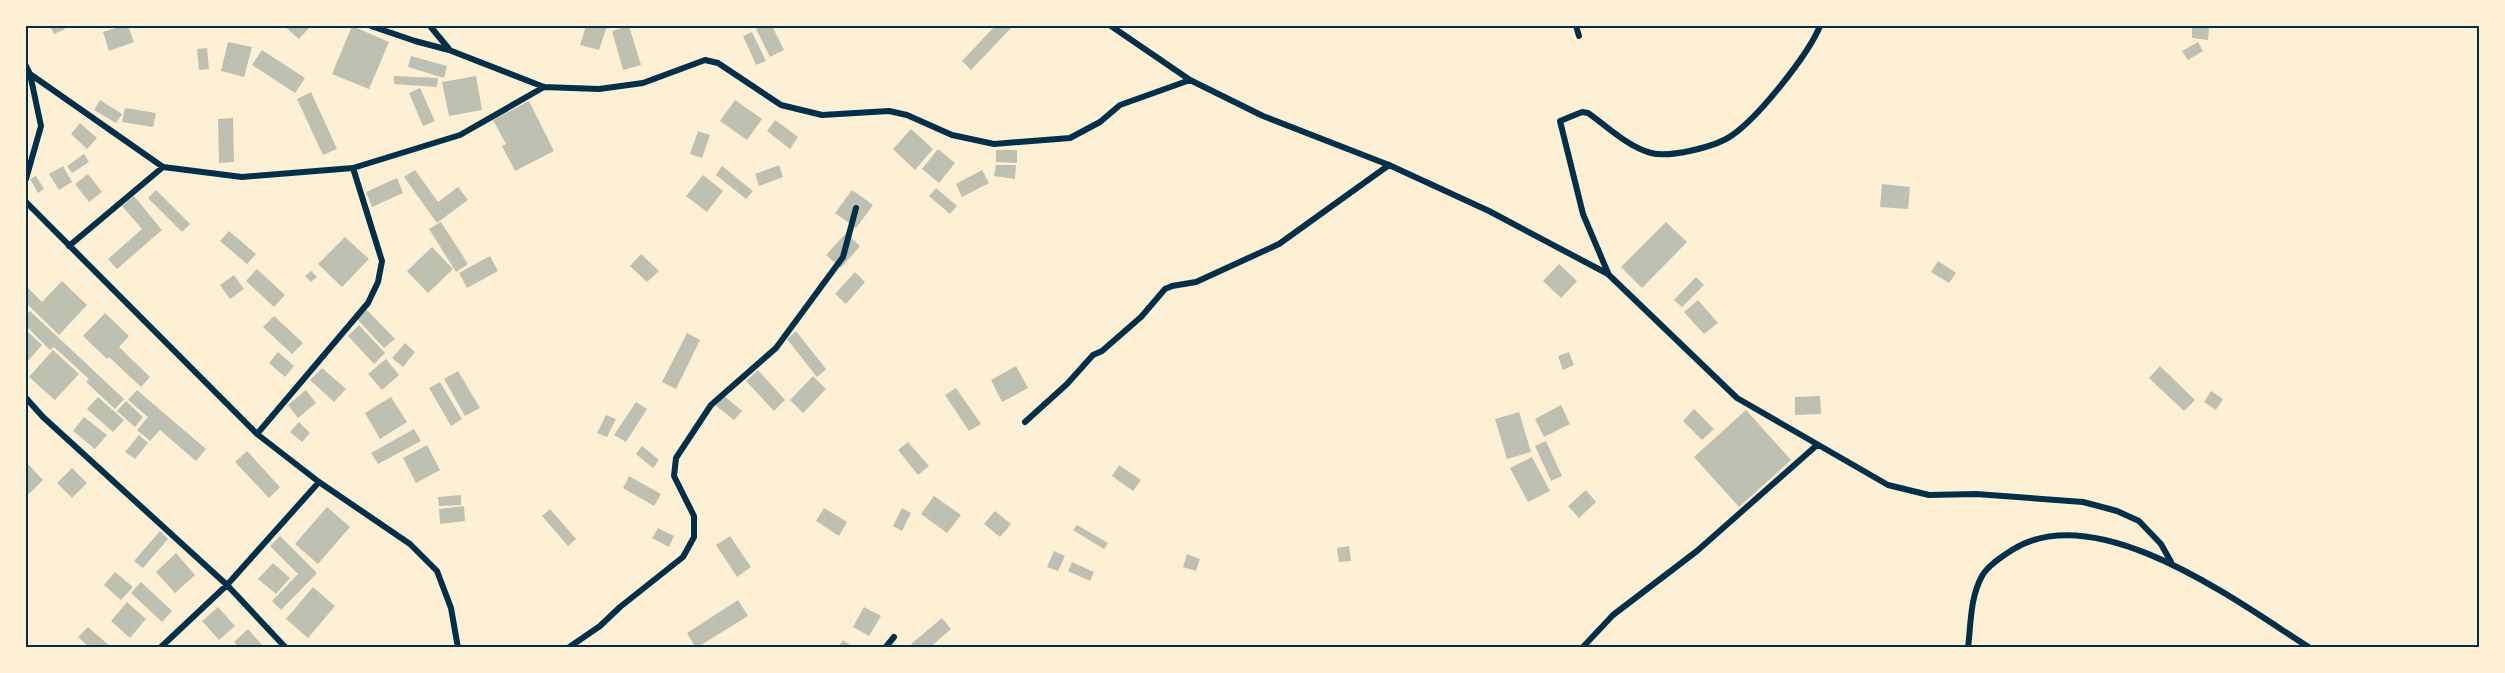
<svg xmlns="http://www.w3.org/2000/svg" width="2505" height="673" viewBox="0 0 2505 673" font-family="'Space Grotesk',sans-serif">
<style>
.building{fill:#bec0b2}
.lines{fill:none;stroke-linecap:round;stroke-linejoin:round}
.minor{stroke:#003049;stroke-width:6}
.neatline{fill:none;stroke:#003049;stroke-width:2}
</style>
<rect width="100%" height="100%" fill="#fdf0d5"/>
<path class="building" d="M50,26h13l2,3 -11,5z
M122,26h6l6,16 -25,9 -6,-19z
M284,26h27l-12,13z
M352,26l37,16 -20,47 -37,-15z
M586,26h21l-8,24 -19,-5z
M629,26l12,39 -18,5 -11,-39z
M763,26h9l12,24 -14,7 -14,-28z
M995,26h13l3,2 -40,42 -9,-9z
M2192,26h17l-1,14 -16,-2z
M752,32l14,29 -10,4 -13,-29z
M228,42l24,5 -8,30 -23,-6z
M2198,42l5,9 -15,9 -6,-9z
M207,48l2,21 -10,1 -2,-21z
M262,50l43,28 -10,15 -43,-28z
M411,56l36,10 -3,12 -36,-11z
M394,76l44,2 -1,9 -43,-3z
M476,76l6,34 -33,6 -7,-34z
M420,88l15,33 -12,5 -14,-33z
M311,92l26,57 -14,6 -26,-56z
M100,100l22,14 -6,9 -22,-13z
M735,100l27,19 -15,21 -27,-19z
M529,101l25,50 -39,20 -13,-25 4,-2 -13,-24z
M125,108l31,5 -3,14 -31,-5z
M233,118l1,44 -15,1 -1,-44z
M775,120l23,17 -8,12 -23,-18z
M80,123l17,15 -10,11 -16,-15z
M911,129l22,20 -18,21 -22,-21z
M698,131l12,4 -8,23 -12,-4z
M938,149l17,14 -16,20 -17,-14z
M996,150h21v13l-21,-1z
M84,154l5,8 -17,11 -5,-7z
M779,165l4,12 -24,9 -4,-12z
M996,165h20l-1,14 -21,-3z
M63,166l9,16 -13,8 -10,-16z
M722,166l31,25 -7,8 -30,-24z
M415,170l23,32 20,-15 10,13 -31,23 -33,-46z
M982,170l7,13 -27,14 -6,-13z
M88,174l14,18 -13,10 -14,-18z
M703,175l20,16 -16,21 -21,-16z
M36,176l8,13 -6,4 -8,-14z
M397,178l6,15 -31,14 -6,-15z
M1882,184l28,3 -2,22 -28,-2z
M936,188l21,18 -7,8 -21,-18z
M156,190l34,34 -8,8 -34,-34z
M852,190l21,15 -17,23 -21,-15z
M134,196l28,34 -45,39 -9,-10 34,-30 -20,-23z
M441,222l27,42 -12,8 -27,-43z
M1666,222l21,20 -45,46 -21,-21z
M229,231l27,23 -9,10 -27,-23z
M846,233l14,13 -19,22 -15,-13z
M345,237l24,22 -27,28 -24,-23z
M432,247l21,22 -25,24 -21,-22z
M641,254l18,17 -12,11 -17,-16z
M490,256l8,15 -31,17 -8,-15z
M1938,261l18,12 -7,10 -18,-11z
M1559,264l18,17 -16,17 -18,-17z
M257,269l28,26 -11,12 -28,-26z
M311,271l6,6 -6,5 -6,-6z
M855,272l10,10 -19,22 -11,-10z
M234,275l10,14 -14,10 -10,-14z
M1696,277l8,8 -22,22 -8,-7z
M62,281l25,24 -28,30 -33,-32v-17l16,16z
M1698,300l20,23 -14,11 -20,-22z
M367,310l28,29 -11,9 -27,-29z
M30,311l94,88 -9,10 -29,-27 3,-3 -35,-32 -4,3 -24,-24v-11z
M105,313l24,23 -10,11 31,30 -9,10 -32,-30 -2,2 -24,-23z
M274,316l29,27 -11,11 -29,-27z
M359,325l26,28 -11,11 -26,-28z
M26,330l16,15 -16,18z
M796,331l30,38 -9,8 -30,-38z
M687,333l13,7 -24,49 -14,-7z
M405,343l10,9 -12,15 -11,-9z
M53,350l26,24 -24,26 -26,-23z
M278,352l16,14 -9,11 -16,-14z
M1569,352l5,13 -11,5 -5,-14z
M386,359l13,16 -17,15 -14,-16z
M1016,366l12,22 -26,14 -11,-22z
M2160,366l35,34 -11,11 -35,-33z
M322,368l24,21 -12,13 -24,-22z
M758,370l27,30 -11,11 -28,-30z
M458,371l22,37 -15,8 -21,-37z
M813,376l13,13 -23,24 -13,-13z
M440,382l22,37 -11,7 -22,-38z
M956,388l25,36 -12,7 -24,-36z
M137,390l69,59 -10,12 -36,-31 -10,11 -13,-11 11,-13 -20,-17z
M306,390l10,13 -18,15 -10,-13z
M2211,391l12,8 -7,11 -12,-8z
M723,395l19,16 -8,9 -19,-15z
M1820,396l1,18 -26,1v-18z
M98,397l26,23 -11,12 -26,-23z
M391,397l16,25 -27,17 -15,-26z
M126,401l17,16 -8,10 -18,-16z
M636,402l11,7 -21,33 -12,-7z
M1561,405l9,19 -26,13 -9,-18z
M1694,409l20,20 -12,11 -19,-19z
M1746,410l45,50 -52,47 -45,-50z
M1519,412l12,40 -24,7 -12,-40z
M606,415l10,4 -9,18 -10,-4z
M84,417l23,18 -12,14 -22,-18z
M299,422l11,11 -8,9 -12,-10z
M414,429l7,12 -43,23 -7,-11z
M139,435l9,8 -13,16 -10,-7z
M1546,441l16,35 -11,5 -16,-35z
M908,442l21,24 -11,9 -20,-25z
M427,445l13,25 -24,13 -13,-25z
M642,446l17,14 -6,8 -17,-14z
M247,451l33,36 -11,11 -34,-36z
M1532,457l18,34 -22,11 -18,-34z
M26,462l17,18 -14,14 -3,-3z
M1119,465l22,15 -8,11 -21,-15z
M72,468l15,15 -15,15 -15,-15z
M629,476l32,18 -7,12 -31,-18z
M1586,490l10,12 -17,16 -11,-12z
M461,495v10l-22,1 -1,-9z
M934,496l27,19 -14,18 -26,-19z
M464,506l1,15 -25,3 -1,-15z
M327,507l23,20 -32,37 -23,-20z
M824,508l23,14 -8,14 -23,-15z
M902,508l9,5 -9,18 -9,-5z
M550,509l26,30 -8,7 -26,-30z
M995,511l16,13 -11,13 -16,-13z
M1077,525l31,18 -4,6 -31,-19z
M658,528l16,8 -5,11 -17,-9z
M160,531l8,8 -25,29 -9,-7z
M280,536l37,37 -36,37 -9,-9 26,-27 -28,-28z
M730,536l21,31 -14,10 -21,-32z
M1349,546l2,15 -12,1 -2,-14z
M1054,551l11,5 -7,15 -11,-4z
M176,553l19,22 -20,18 -19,-21z
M1187,554l13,5 -4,12 -13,-4z
M1072,562l22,10 -4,9 -22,-10z
M273,563l17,15 -14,16 -18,-15z
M115,572l18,15 -12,13 -17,-15z
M141,582l31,29 -10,11 -31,-29z
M313,587l22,19 -27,32 -22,-19z
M738,600l10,16 -52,32 -9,-15z
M127,602l19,17 -16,19 -19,-17z
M218,607l17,19 -16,14 -17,-19z
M864,607l17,9 -12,20 -16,-9z
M942,618l9,11 -22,19h-14l-4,-4z
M88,627l24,21h-22l-12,-11z
M248,629l14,16 -2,3h-20l-6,-6z
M843,640l11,8h-16z"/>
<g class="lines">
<path class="minor" d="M371,26l44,15 34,9 95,37 55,2 44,-6 62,-23 13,3 63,42 41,10 67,-4 18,4 45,20 42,9 76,-6 30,-16 20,-17 70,-25
M430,26l19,23
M1111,26l79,54 73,36 126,49 100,46 119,63 129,124 151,87 41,10 47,-1 107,8 34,9 22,10 22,23 10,18
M1576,26l3,10
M26,66l4,8 11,52 -15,53
M30,74l133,93 79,10 111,-9 107,-33 84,-48
M26,202l231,232 62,48 91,62 27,27 14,37 7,40
M69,246l94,-79
M1608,273l-25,-59 -23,-93 22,-9 6,1c19,13 40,34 63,40 18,5 64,-6 80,-17 27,-18 77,-81 89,-110
M26,398l17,19 184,168 59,63
M1025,422l42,-38 26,-29 9,-4 39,-34 24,-28 7,-3 24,-4 83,-38 110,-79
M257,434l111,-131 10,-21 4,-21 -29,-93
M160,648l67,-63 92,-103
M568,648l32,-22 20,-19 63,-50 11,-20v-21l-20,-40 2,-18 35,-53 65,-57 67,-91 13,-49
M885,648l9,-11
M1582,648l31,-33 84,-64 120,-106
M1968,648c3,-25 2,-50 14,-72 6,-11 20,-19 30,-26 85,-54 227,53 298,98"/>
</g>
<rect width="2505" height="673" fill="none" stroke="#fdf0d5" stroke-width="54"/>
<rect x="27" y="27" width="2451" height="619" class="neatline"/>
</svg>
